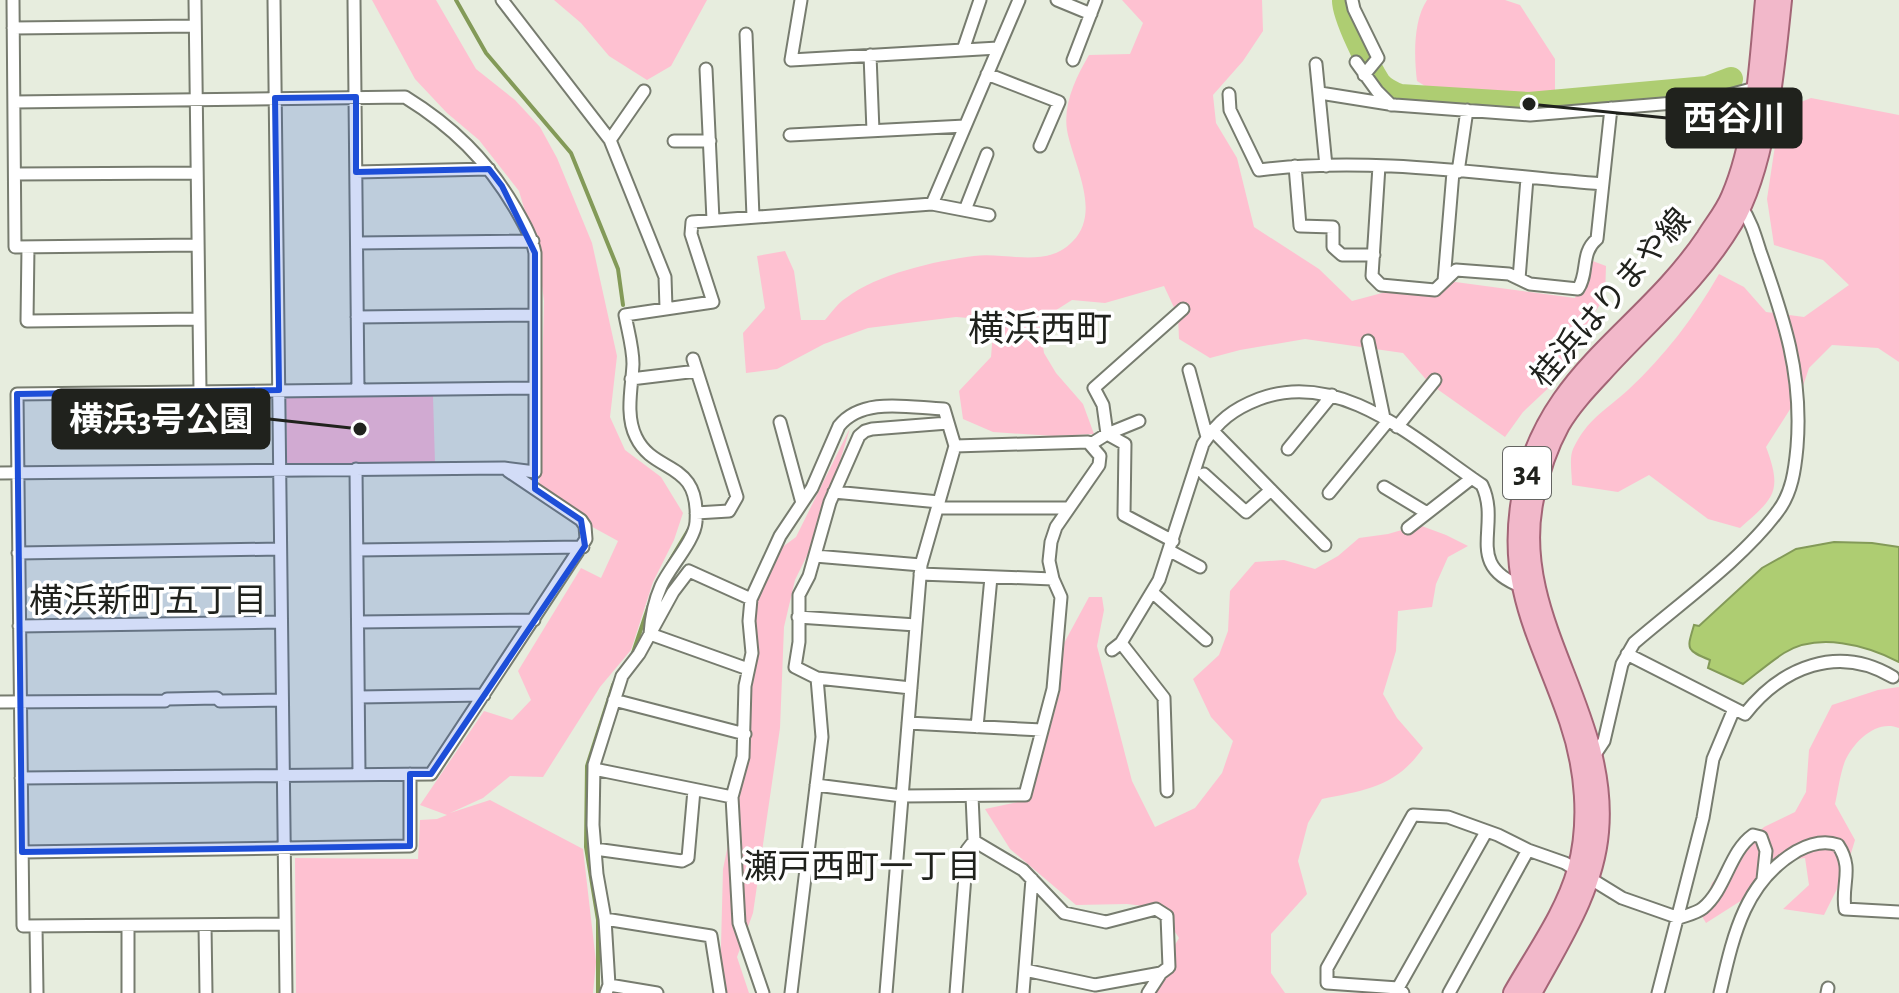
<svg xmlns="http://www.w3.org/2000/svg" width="1899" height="993" viewBox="0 0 1899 993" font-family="'Alegreya Sans','Noto Sans JP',sans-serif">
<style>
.green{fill:#fec1d1}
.water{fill:#aecd72;stroke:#839a58;stroke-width:2}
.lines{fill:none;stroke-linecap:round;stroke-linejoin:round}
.stream{stroke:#839a58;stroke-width:4}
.river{stroke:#aecd72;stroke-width:24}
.street-casing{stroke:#777c6f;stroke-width:15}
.primary-casing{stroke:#a36576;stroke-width:22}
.street{stroke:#fff;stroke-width:11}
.primary{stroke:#f2b8ca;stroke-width:18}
.marked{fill:#1d4ed8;fill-opacity:0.2;stroke:#1d4ed8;stroke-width:6;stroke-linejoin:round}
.labels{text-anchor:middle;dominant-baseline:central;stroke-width:7;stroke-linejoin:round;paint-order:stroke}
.shield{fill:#fff;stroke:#636461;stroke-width:2}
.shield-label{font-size:30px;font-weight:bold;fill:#20221d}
.street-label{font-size:32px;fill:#20221d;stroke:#fff}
.neighbourhood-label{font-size:34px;fill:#20221d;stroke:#fff}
.quarter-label{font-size:36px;fill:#20221d;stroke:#fff}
.leader{fill:none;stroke:#20221d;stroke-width:3}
.callout-dot{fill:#20221d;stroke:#fff;stroke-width:3}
.callout{fill:#20221d;stroke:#20221d;stroke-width:3}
.callout-label{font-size:34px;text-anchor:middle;font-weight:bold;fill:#fff}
</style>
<rect width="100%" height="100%" fill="#e7edde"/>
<path class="green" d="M372,0h64l40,69 39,31 25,27 17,31 35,85 25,113 -7,61 15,33 36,27 22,36 -9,27 -21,42 -22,68 -31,37 -57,90 -33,-1 -27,22 -33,15 40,-13 93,49 13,113 -3,31h-297l-1,-135 123,1 2,-39 17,-1 10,-4 -27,-10 64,-94 28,9 19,-20 -13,-29 63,-103 20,10 17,-37 -31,-17 -48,-35 5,-188 -6,-46 -19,-64 -40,-51 -32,-27 -32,-34z
M554,0h153l-36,66 -24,14 -38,-24 -28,-33z
M1122,0h140l1,31 -20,30 -30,34 3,28 21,35 17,69 65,42 33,32 60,-16 36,-4 127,17 15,-38 16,6 -1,31 -24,36 -23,46 -35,33 -18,25 -75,-53 -27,-31 -98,-14 -65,11 -30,8 -31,-19 -1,-23 -14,-30 -59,17 -33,-3 -33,21 5,32 12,20 27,31 11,30 -40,2 -61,-4 -30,-13 -4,-28 32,-34 3,-37 -38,-3 -88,11 -44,16 -47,25 -31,4 -3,-40 22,-25 -8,-52 28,-5 9,20 7,49h24c6,-7 13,-17 21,-22 31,-24 89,-37 128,-42 33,-4 73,13 99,-15 29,-30 0,-77 -6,-111 -4,-26 9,-53 22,-75l41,-1 13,-31z
M1427,0h78l15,5 35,54v35l-31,8 -86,-8 -21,-13c-3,-24 -4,-60 10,-81z
M1811,98l88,17v247l-21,-14 -46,-3 -23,23 -8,24 -35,55c17,45 8,51 -26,81l-32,-9 -59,-44 -31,17 -46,-7c0,-11 -3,-27 1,-36 15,-31 32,-38 55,-59 36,-33 67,-74 91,-116l25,13 22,25 38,5 45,-32 -26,-25 -49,-15 -7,-46 9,-60 12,-32z
M286,395l147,1 2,67h-148z
M850,428l-31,103 -24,49 -11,47 -4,101 -27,185 -16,44 12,36h-26l-3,-9 3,-115 16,-77 15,-126 3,-74 16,-38 23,-17z
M1419,525l27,10 22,11 -20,11 -12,27 -4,23 -34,4 -2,40 -13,43 14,24 26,30c-27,39 -57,42 -101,51l-14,24 -10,38 9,33 -36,40v39l14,20h-142l16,-21 20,-34 -20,-30 -32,-4 -51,1 -66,-56 -25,-40 42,-9 10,-24 23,-85 -4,-33 33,-61h13l2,13 -7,36 35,135 23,46 40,-19 27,-35 11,-32 -22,-24 -18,-38 26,-24 9,-24 2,-40 25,-29 29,-2 31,9 23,-13 21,-18 29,-4z
M1899,687v41c-22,-9 -45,13 -54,33 -5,13 -7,30 -10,43l20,36 -10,33 -21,42 -41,-6 26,-24 -4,-27 -18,2 -37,35 -44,28 -6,-10 12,-30 31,-36 21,-20 31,-15 11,-20 3,-42 23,-45 46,-15z"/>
<path class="water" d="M1834,542l38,1 27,4v115c-33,-17 -81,-30 -115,-9 -14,9 -28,21 -41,31l-35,-16 2,-8c-25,-10 -23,-11 -16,-35l5,1 63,-58 34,-19z"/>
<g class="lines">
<path class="stream" d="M456,0l30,53 85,100 47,116 5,36
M668,564l21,-35
M633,653l16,-48
M598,993v-73l-12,-73 1,-81 26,-81 8,-15"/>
<path class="river" d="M1344,0c-1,15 26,69 35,83 6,7 13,10 21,13l129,8 178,-16 24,-9"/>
<defs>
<path id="street" d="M13,0l2,247 181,-2
M195,0l5,391
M274,0l12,993
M354,0l4,390
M502,0l108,140 55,137 1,31
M801,0l-10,60 207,-12
M1057,0l34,14
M1352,0l2,9 24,49 -14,17
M13,28l182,-2
M746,34l7,183
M963,50l17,-50
M870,55l3,76
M1073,60l23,-60
M1356,62l21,29 14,14
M1316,64l10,102
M706,69l7,151
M987,74l72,28 -19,44
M1320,93l75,12 135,10 180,-15 49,-13
M1229,94l1,16 29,60c113,-14 230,5 343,14
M790,135l175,-9
M610,140l34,-49
M674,141h36
M1295,166l5,60 33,1v20l9,8h32
M1379,166l-7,110 9,9 54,5 21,-20 53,4 21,10 48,5c11,-16 2,-36 19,-50l14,-131
M356,172l133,-3
M1458,172l9,-62
M15,174l181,-1
M932,204l87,-204
M965,210l22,-56
M357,243l176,-2
M28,247l-1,74 171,-2
M1519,279l8,-101
M1444,281l9,-109
M357,317l178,-2
M1368,341l16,77
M693,359l44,138 -8,14 -33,2
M1189,370l18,67
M631,379l66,-8
M780,422l22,81
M1397,427l38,-47
M1212,430l113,115
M1091,444l16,-10 32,-13
M1288,449l44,-54
M356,469l3,304
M0,473l504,-5 31,4v-219c-3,-16 -12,-31 -20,-45 -28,-48 -63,-82 -110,-111l-391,5
M1204,474l42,38 25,-22
M1384,487l43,26
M834,492l105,10
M1329,493l59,-72
M938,508h131
M1408,528l64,-50
M1173,541l-49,-26 1,-71 -18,-10 -4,-29 -9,-17 89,-79
M357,550l226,-3
M1170,551l30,16
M18,553l262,-4
M815,556l106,9
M920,574l133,5
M1152,592l54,48
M798,617l118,8
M358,622l176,-2
M19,626l262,-4
M1121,643l43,55 3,93
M1112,650l9,-7 38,-63 44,-136c15,-23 30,-35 56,-45 82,-31 159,43 223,86 20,42 -20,80 41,102
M1627,654l118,60c37,-47 93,-70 148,-37
M748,669l-98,-35c1,-17 4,-32 11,-48 8,-18 34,-46 35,-64 4,-63 -42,-47 -60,-85 -11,-22 -4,-50 -3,-73 0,-16 -5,-33 -8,-49l88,-13 -22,-68 1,-12 240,-18 57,11
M911,688l-94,-10 -22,-11 4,-25v-47l10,-19 21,-74 29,-66 6,-5 7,-2 76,-6
M359,697l125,-2
M614,700l131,34
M0,702l165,-1 2,-2 50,-1 3,3 62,-1
M908,723l134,7
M977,727l14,-150
M1594,756l10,-15 18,-77 12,-21c45,-39 110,-85 144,-132 14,-18 17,-42 19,-64 6,-73 -13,-128 -37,-196 -5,-16 -9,-30 -19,-45
M594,769l138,28
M21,778l410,-4 155,-235 -1,-13 -4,-6 -73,-49
M816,785l86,11 123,-1 28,-106 8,-92 -8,-18 -4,-18 2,-19 5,-15 43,-62 1,-9 -12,-14 -133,4
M972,796l2,45 49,29 41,43 42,9 50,-13 11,7 2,51 -8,6 -13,20
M595,849l87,12 6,-3 6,-68
M22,852l388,-6v-72
M605,919l106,17 9,57
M284,924l-261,2 -6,-532 518,-6
M205,925l1,68
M36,926l1,67
M128,926v67
M1025,970l70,15 66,-12
M609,985l48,8
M1398,988l88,-156
M606,993l3,-8 -4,-66 -8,-45 -4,-49 1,-60 28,-89 17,-22 34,-62 16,-21 62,28
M763,993l-24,-70 -7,-126 11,-40 2,-71 7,-33 -3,-32 2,-22 29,-63 32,-48 27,-62c24,-30 72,-18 105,-17l11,37 -34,119 -35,428
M791,993l31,-256 -5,-59
M956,993l11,-143 7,-9
M1023,993l9,-114
M1403,993l-5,-5 -71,-5v-15l86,-153 35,2 50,18 30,15 37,13 57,35 57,20c8,-3 18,-5 24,-10 23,-19 26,-56 50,-73l8,2 5,14 -3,28
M1449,993l79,-143
M1658,993l45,-175 10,-59 21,-50
M1720,993c13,-56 24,-111 77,-142 13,-7 27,-11 41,-6 16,24 3,39 7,64l54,3
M1827,993l1,-5"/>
<path id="primary" d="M1513,993c22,-39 52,-80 64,-123 13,-48 8,-102 -8,-149 -27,-80 -63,-131 -48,-221 21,-127 120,-166 185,-263 8,-13 19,-26 25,-41 25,-58 28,-134 34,-196
M1532,993c27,-50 62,-102 67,-161 11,-121 -90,-214 -65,-333 5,-25 14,-52 26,-74 11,-19 27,-36 42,-52 45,-50 96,-91 131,-150 34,-58 42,-156 49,-223"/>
</defs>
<use href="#street" class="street-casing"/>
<use href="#primary" class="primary-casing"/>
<use href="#street" class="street"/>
<use href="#primary" class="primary"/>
</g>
<path class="marked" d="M356,97v75l133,-3 13,17 33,67v236l46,31 4,26 -154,228h-21v72l-388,6 -5,-458 262,-4 -4,-292z"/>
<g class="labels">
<rect class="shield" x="1503" y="447" width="48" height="52" rx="6"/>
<g class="shield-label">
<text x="1527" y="473">34</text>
</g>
<g class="street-label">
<text transform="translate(1611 298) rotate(-49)">桂浜はりまや線</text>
</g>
<g class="neighbourhood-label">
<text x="148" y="602">横浜新町五丁目</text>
<text x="862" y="868">瀬戸西町一丁目</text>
</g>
<g class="quarter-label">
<text x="1040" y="330">横浜西町</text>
</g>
</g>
<path class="leader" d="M1529 104L1667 118M360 429L269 419"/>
<g class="callout-dot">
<circle cx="1529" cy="104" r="8"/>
<circle cx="360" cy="429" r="8"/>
</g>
<g class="callout">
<rect x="1667" y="89" width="134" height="58" rx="8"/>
<rect x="53" y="390" width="216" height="58" rx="8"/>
</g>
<g class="callout-label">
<text x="1734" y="130">西谷川</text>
<text x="161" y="431">横浜3号公園</text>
</g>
</svg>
